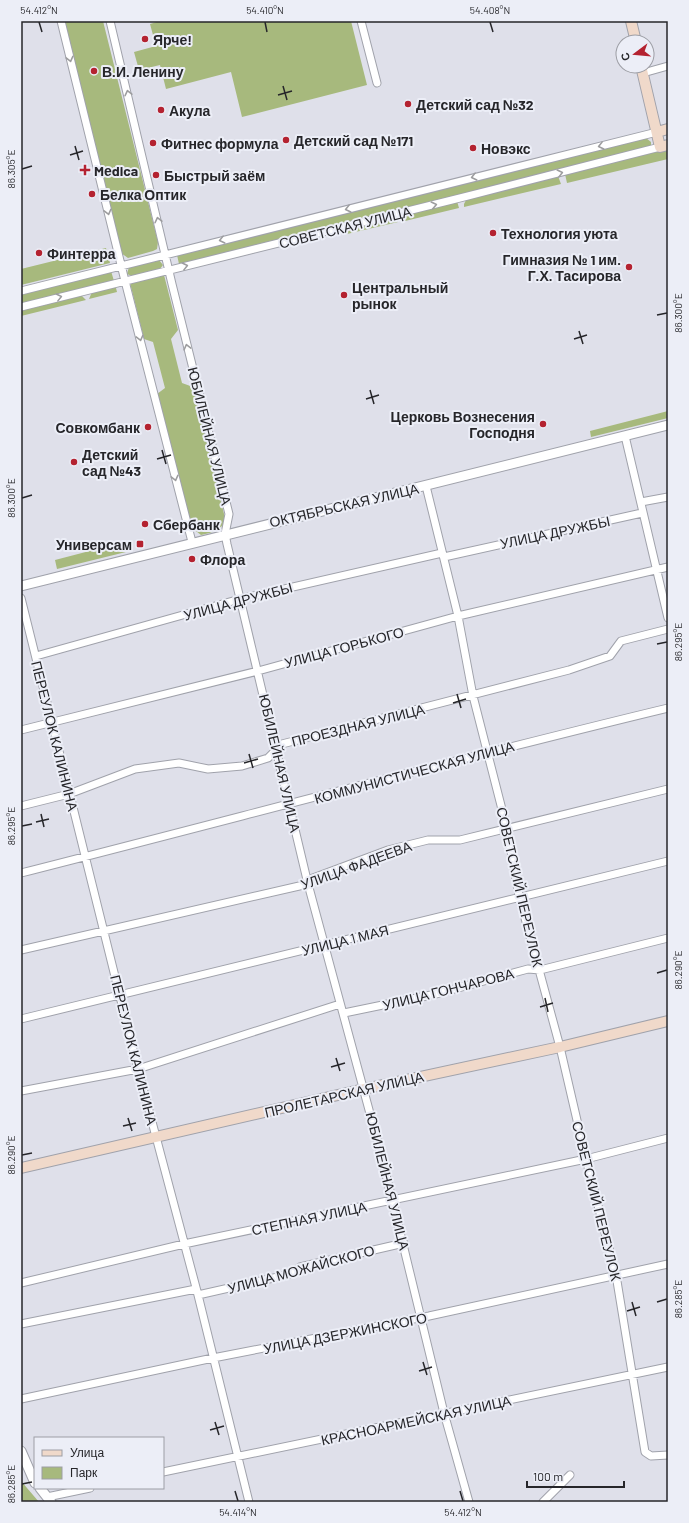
<svg xmlns="http://www.w3.org/2000/svg" width="689" height="1523" viewBox="0 0 689 1523" font-family="Barlow,sans-serif">
<style>
.green{fill:#a7b97d}
.lines{fill:none;stroke-linecap:round;stroke-linejoin:round}
.minor-casing{stroke:#a0a2ab;stroke-width:9}
.tertiary-casing{stroke:#a0a2ab;stroke-width:11}
.secondary-casing{stroke:#a0a2ab;stroke-width:12}
.minor{stroke:#fff;stroke-width:7}
.tertiary{stroke:#fff;stroke-width:9}
.secondary{stroke:#f0d9ca;stroke-width:10}
.oneway{stroke:#9d9d9f}
.ticks{fill:none;stroke:#26262a;stroke-width:1.5}
.poi-dot{fill:#b42230;stroke:#eceef7;stroke-width:1.5}
.labels{text-anchor:middle;dominant-baseline:central;stroke-width:4;stroke-linejoin:round;paint-order:stroke}
.poi-label{font-size:14px;font-weight:bold;fill:#26262a;stroke:#eceef7;text-anchor:start}
.street-label{font-size:14px;fill:#26262a;stroke:#eceef7}
.neatline{fill:none;stroke:#26262a;stroke-width:1.5}
.ticks-label{font-size:10px;text-anchor:middle;fill:#26262a}
</style>
<rect width="100%" height="100%" fill="#dfe0ea"/>
<path class="green" d="M63,21h40l55,221 -1,7 -4,2 -25,7 -7,-5z
M160,21h191l16,64 -125,32 -11,-45 -65,17 -6,-24 -21,5 -5,-18 22,-6 -6,-22z
M646,138l5,4v4l-4,2 -468,116 -2,-9z
M668,149v10l-101,24 -2,-9z
M558,176l3,8 -97,23v-3l3,-6z
M457,201l2,7 -54,13 1,-8z
M392,217l6,5 -51,12 3,-7z
M106,248l4,15 -89,22v-16z
M159,260l4,5 -3,4 -28,7 -5,-2 2,-7z
M111,271l3,10 -93,23v-10z
M164,275l14,55 -7,9 11,44 11,4 32,131c-2,13 -12,14 -24,17l-9,-7 -35,-134 8,-6 -12,-46 -9,-3 -14,-56z
M115,284l2,8 -28,7 3,-7z
M80,294l6,6 -65,16v-7z
M668,411v7l-77,19 -1,-6z
M128,541l2,10 -73,18 -2,-9z
M21,1481l18,21h-18z"/>
<g class="lines">
<defs>
<path id="minor" d="M61,21l64,260 67,261
M110,21l62,263 57,230 -4,20 2,10 81,340 74,274 62,255 25,89
M361,21l16,62
M643,73l25,-7
M21,291l636,-159
M21,307l439,-109 200,-51
M625,436l43,182
M426,486l32,130 15,80 34,133 12,67 41,151 26,112 30,116 29,177 6,4 17,-1
M641,502l27,-5
M444,557l198,-44
M21,598l117,471 60,226 51,207
M36,656l204,-57 202,-46
M21,730l237,-59 200,-55 210,-49
M21,806l48,-12 66,-25 44,-6 29,6 34,-3 26,-8 14,-14 287,-74 41,-14 11,-15 47,-12
M21,873c216,-55 431,-113 647,-165
M21,950l287,-66 5,-6 75,-28 40,-10h32l208,-51
M344,1013l92,-19 92,-25 12,1 128,-32
M21,1019l647,-158
M21,1091l117,-22 202,-65
M21,1283l163,-39 402,-85 82,-21
M198,1295l93,-21 9,-7 104,-24
M21,1324l175,-35
M21,1399l192,-41 216,-42 239,-52
M163,1472l505,-105
M47,1497l43,-9
M543,1502l27,-27"/>
<path id="tertiary" d="M21,586l647,-161
M21,1451l14,32
M40,1488l11,14"/>
<path id="secondary" d="M631,21l5,21
M641,66l19,81 8,-2
M657,132l11,-3
M21,1168l343,-79 196,-42 108,-26"/>
</defs>
<use href="#minor" class="minor-casing"/>
<use href="#tertiary" class="tertiary-casing"/>
<use href="#secondary" class="secondary-casing"/>
<use href="#minor" class="minor"/>
<use href="#tertiary" class="tertiary"/>
<use href="#secondary" class="secondary"/>
</g>
<defs><path id="oneway-chevron" d="M-2-3.5L2.5 0L-2 3.5" fill="none" stroke-width="1.6" stroke-linecap="round" stroke-linejoin="round"/></defs>
<g class="oneway">
<use href="#oneway-chevron" transform="translate(70 59) rotate(76)"/>
<use href="#oneway-chevron" transform="translate(128 93) rotate(-103)"/>
<use href="#oneway-chevron" transform="translate(601 146) rotate(166)"/>
<use href="#oneway-chevron" transform="translate(560 173) rotate(-14)"/>
<use href="#oneway-chevron" transform="translate(474 177) rotate(166)"/>
<use href="#oneway-chevron" transform="translate(434 205) rotate(-13)"/>
<use href="#oneway-chevron" transform="translate(348 209) rotate(166)"/>
<use href="#oneway-chevron" transform="translate(108 212) rotate(76)"/>
<use href="#oneway-chevron" transform="translate(158 220) rotate(-103)"/>
<use href="#oneway-chevron" transform="translate(222 240) rotate(166)"/>
<use href="#oneway-chevron" transform="translate(185 266) rotate(-14)"/>
<use href="#oneway-chevron" transform="translate(59 297) rotate(-14)"/>
<use href="#oneway-chevron" transform="translate(140 338) rotate(76)"/>
<use href="#oneway-chevron" transform="translate(187 347) rotate(-104)"/>
<use href="#oneway-chevron" transform="translate(175 478) rotate(76)"/>
</g>
<path class="ticks" d="M39,22l3,10M265,22l2,10M490,22l3,10M283,86l4,14M278,95l14,-4M75,146l4,14M70,155l13,-4M22,169l10,-3M657,315l10,-2M579,331l4,13M574,339l13,-4M370,390l4,14M366,399l13,-4M162,450l4,14M157,459l14,-4M22,498l10,-3M657,644l10,-2M457,694l4,14M453,703l13,-4M249,754l4,14M244,763l14,-4M41,814l3,13M36,822l13,-3M22,826l10,-2M657,973l10,-3M545,998l3,14M540,1007l13,-4M336,1058l4,13M331,1067l14,-4M128,1118l4,13M123,1126l13,-3M22,1155l10,-2M632,1302l4,14M657,1302l10,-3M627,1311l13,-4M423,1362l4,13M419,1371l13,-4M215,1422l4,13M210,1430l14,-4M22,1484l10,-2M235,1491l3,10M460,1491l3,10"/>
<g class="poi-dot">
<circle cx="145" cy="39" r="4"/>
<circle cx="94" cy="71" r="4"/>
<circle cx="408" cy="104" r="4"/>
<circle cx="161" cy="110" r="4"/>
<circle cx="286" cy="140" r="4"/>
<circle cx="153" cy="143" r="4"/>
<circle cx="473" cy="148" r="4"/>
<path d="M83 164h4v4h4v4h-4v4h-4v-4h-4v-4h4z"/>
<circle cx="156" cy="175" r="4"/>
<circle cx="92" cy="194" r="4"/>
<circle cx="493" cy="233" r="4"/>
<circle cx="39" cy="253" r="4"/>
<circle cx="629" cy="267" r="4"/>
<circle cx="344" cy="295" r="4"/>
<circle cx="543" cy="424" r="4"/>
<circle cx="148" cy="427" r="4"/>
<circle cx="74" cy="462" r="4"/>
<circle cx="145" cy="524" r="4"/>
<rect x="136" y="540" width="8" height="8" rx="2"/>
<circle cx="192" cy="559" r="4"/>
</g>
<g class="labels">
<g class="poi-label">
<text x="153" y="39">Ярче!</text>
<text x="102" y="71">В.И. Ленину</text>
<text x="416" y="104">Детский сад №32</text>
<text x="169" y="110">Акула</text>
<text x="294" y="140">Детский сад №171</text>
<text x="161" y="143">Фитнес формула</text>
<text x="481" y="148">Новэкс</text>
<text x="94" y="170">Mеdica</text>
<text x="164" y="175">Быстрый заём</text>
<text x="100" y="194">Белка Оптик</text>
<text x="501" y="233">Технология уюта</text>
<text x="47" y="253">Финтерра</text>
<text x="621" y="259" text-anchor="end">Гимназия № 1 им.<tspan x="621" dy="16">Г.Х. Тасирова</tspan></text>
<text x="352" y="287">Центральный<tspan x="352" dy="16">рынок</tspan></text>
<text x="535" y="416" text-anchor="end">Церковь Вознесения<tspan x="535" dy="16">Господня</tspan></text>
<text x="140" y="427" text-anchor="end">Совкомбанк</text>
<text x="82" y="454">Детский<tspan x="82" dy="16">сад №43</tspan></text>
<text x="153" y="524">Сбербанк</text>
<text x="132" y="544" text-anchor="end">Универсам</text>
<text x="200" y="559">Флора</text>
</g>
<g class="street-label">
<text transform="translate(345 227) rotate(-14)">СОВЕТСКАЯ УЛИЦА</text>
<text transform="translate(210 436) rotate(76)">ЮБИЛЕЙНАЯ УЛИЦА</text>
<text transform="translate(344 505) rotate(-13)">ОКТЯБРЬСКАЯ УЛИЦА</text>
<text transform="translate(555 532) rotate(-12)">УЛИЦА ДРУЖБЫ</text>
<text transform="translate(238 601) rotate(-15)">УЛИЦА ДРУЖБЫ</text>
<text transform="translate(344 647) rotate(-15)">УЛИЦА ГОРЬКОГО</text>
<text transform="translate(358 725) rotate(-14)">ПРОЕЗДНАЯ УЛИЦА</text>
<text transform="translate(55 736) rotate(76)">ПЕРЕУЛОК КАЛИНИНА</text>
<text transform="translate(280 763) rotate(77)">ЮБИЛЕЙНАЯ УЛИЦА</text>
<text transform="translate(414 772) rotate(-15)">КОММУНИСТИЧЕСКАЯ УЛИЦА</text>
<text transform="translate(356 865) rotate(-20)">УЛИЦА ФАДЕЕВА</text>
<text transform="translate(520 887) rotate(77)">СОВЕТСКИЙ ПЕРЕУЛОК</text>
<text transform="translate(345 940) rotate(-14)">УЛИЦА 1 МАЯ</text>
<text transform="translate(448 989) rotate(-14)">УЛИЦА ГОНЧАРОВА</text>
<text transform="translate(134 1050) rotate(76)">ПЕРЕУЛОК КАЛИНИНА</text>
<text transform="translate(344 1094) rotate(-13)">ПРОЛЕТАРСКАЯ УЛИЦА</text>
<text transform="translate(388 1181) rotate(76)">ЮБИЛЕЙНАЯ УЛИЦА</text>
<text transform="translate(597 1201) rotate(76)">СОВЕТСКИЙ ПЕРЕУЛОК</text>
<text transform="translate(309 1218) rotate(-12)">СТЕПНАЯ УЛИЦА</text>
<text transform="translate(301 1269) rotate(-15)">УЛИЦА МОЖАЙСКОГО</text>
<text transform="translate(345 1333) rotate(-11)">УЛИЦА ДЗЕРЖИНСКОГО</text>
<text transform="translate(416 1420) rotate(-12)">КРАСНОАРМЕЙСКАЯ УЛИЦА</text>
</g>
</g>
<rect width="689" height="1523" fill="none" stroke="#eceef7" stroke-width="44"/>
<rect x="34" y="1437" width="130" height="52" fill="#eceef7" stroke="#9d9ea5"/>
<rect x="42" y="1450" width="20" height="6" fill="#f0d9ca" stroke="#9d9ea5"/>
<text x="70" y="1457" font-size="12" fill="#26262a">Улица</text>
<rect x="42" y="1467" width="20" height="12" fill="#a7b97d" stroke="#9d9ea5"/>
<text x="70" y="1477" font-size="12" fill="#26262a">Парк</text>
<g transform="translate(635 54) rotate(254)"><circle r="19" fill="#eceef7" stroke="#9d9ea5"/>
<path d="M0-3L7 15L0 10L-7 15Z" fill="#b42230"/>
<text y="-6" font-size="11" font-weight="bold" text-anchor="middle" fill="#26262a">С</text>
</g>
<path d="M527 1481v6h97v-6" fill="none" stroke="#26262a" stroke-width="2"/>
<text x="533" y="1481" font-size="12" fill="#26262a" stroke="#eceef7" stroke-width="3" paint-order="stroke">100 m</text>
<rect x="22" y="22" width="645" height="1479" class="neatline"/>
<g class="ticks-label">
<text x="39" y="14">54.412°N</text>
<text x="265" y="14">54.410°N</text>
<text x="490" y="14">54.408°N</text>
<text transform="translate(11 169) rotate(-90)" y="4">86.305°E</text>
<text transform="translate(678 313) rotate(-90)" y="4">86.300°E</text>
<text transform="translate(11 498) rotate(-90)" y="4">86.300°E</text>
<text transform="translate(678 642) rotate(-90)" y="4">86.295°E</text>
<text transform="translate(11 826) rotate(-90)" y="4">86.295°E</text>
<text transform="translate(678 970) rotate(-90)" y="4">86.290°E</text>
<text transform="translate(11 1155) rotate(-90)" y="4">86.290°E</text>
<text transform="translate(678 1299) rotate(-90)" y="4">86.285°E</text>
<text transform="translate(11 1484) rotate(-90)" y="4">86.285°E</text>
<text x="238" y="1516">54.414°N</text>
<text x="463" y="1516">54.412°N</text>
</g>
</svg>
